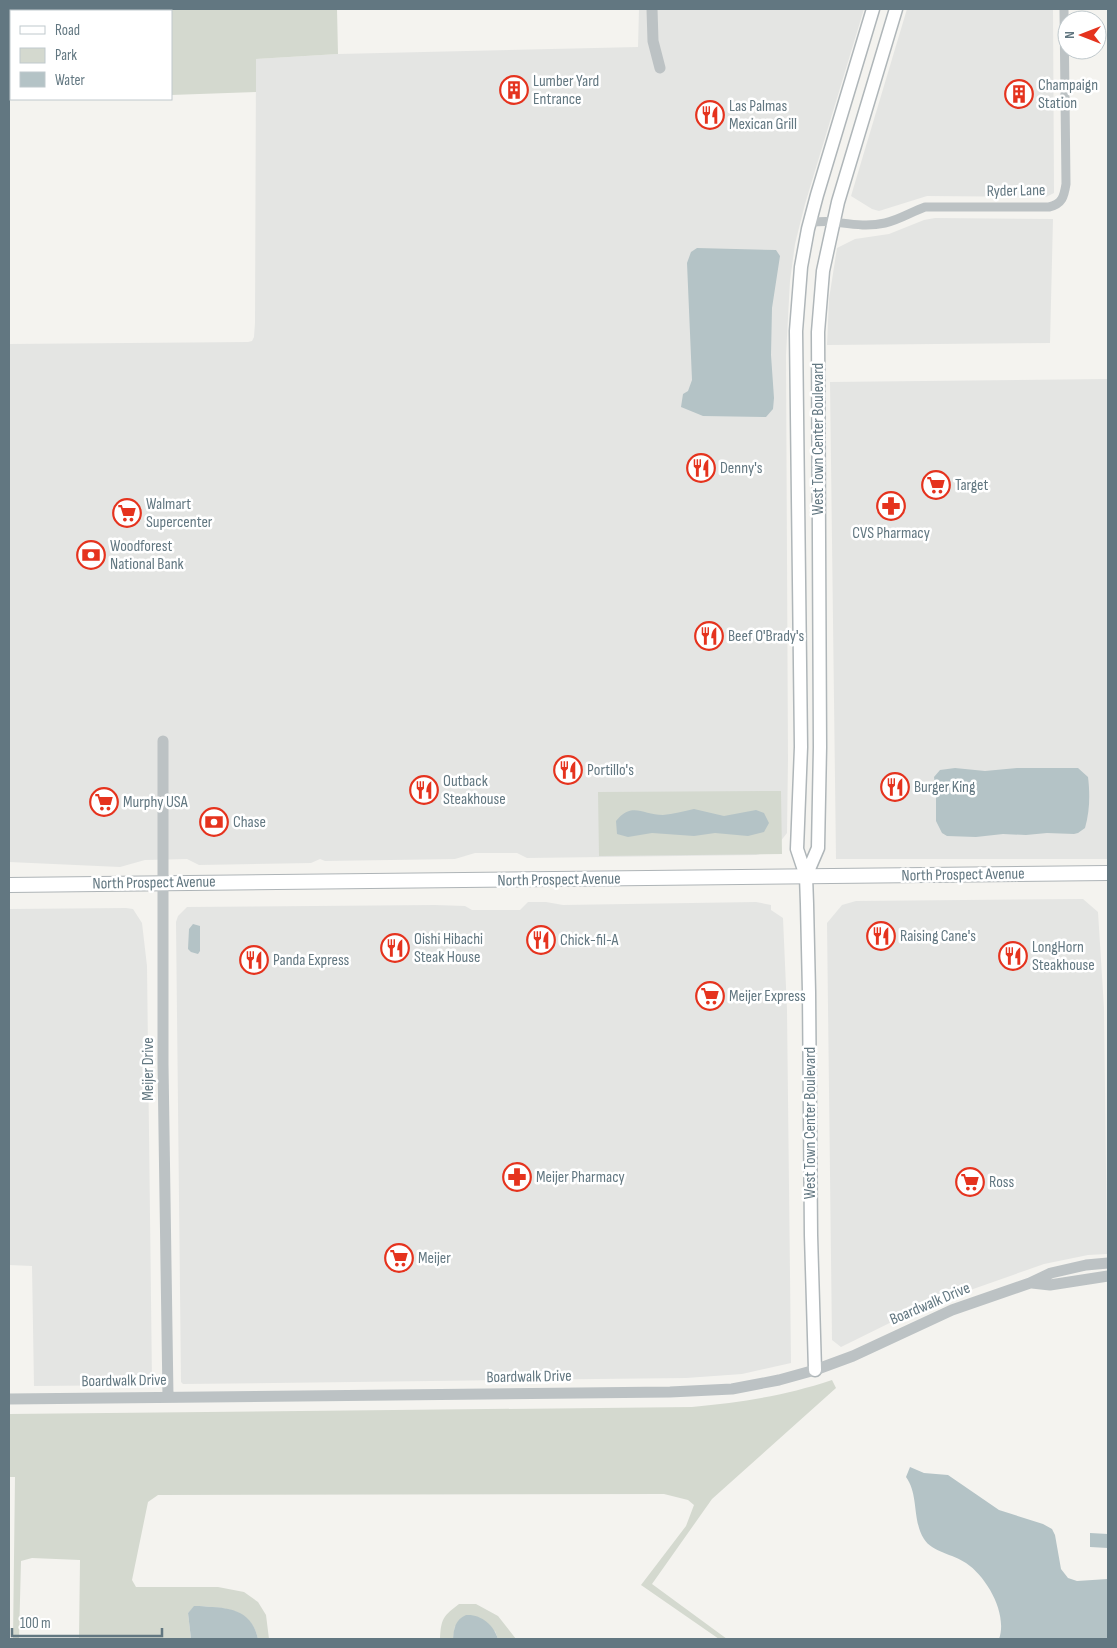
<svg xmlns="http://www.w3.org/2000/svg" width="1117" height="1648" viewBox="0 0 1117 1648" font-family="'Sofia Sans Condensed',sans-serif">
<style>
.built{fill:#e4e5e3}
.green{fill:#d4d9cf}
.water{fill:#b4c3c6}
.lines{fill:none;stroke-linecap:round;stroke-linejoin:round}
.secondary-casing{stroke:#afb6b9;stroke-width:15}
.primary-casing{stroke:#aeb4b7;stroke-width:16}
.minor{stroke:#bcc2c4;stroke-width:9}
.tertiary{stroke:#bcc2c4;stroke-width:11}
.secondary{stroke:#fff;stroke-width:12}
.primary{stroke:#fff;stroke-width:14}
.labels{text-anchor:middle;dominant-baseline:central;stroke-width:5;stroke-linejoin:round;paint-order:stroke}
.poi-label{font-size:16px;fill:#627781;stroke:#fff;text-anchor:start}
.street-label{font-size:16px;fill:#627781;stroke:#fff}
</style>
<rect width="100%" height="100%" fill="#f4f3ef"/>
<path class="built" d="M639,9h225l-59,195 -10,40 -5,37 -4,74 2,404 -1,74 -14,18 -17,4 -229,3 -10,-5h-42l-20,6 -130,2 -5,-2 -9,4 -112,2 -12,-6 -42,1 -25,7 -111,-5v-518l239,-2 4,-1 2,-4 1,-14 1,-264 82,-5 300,-7z
M907,9h146l1,184 -8,4 -119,-1 -48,15 -7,-2 -21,-13z
M935,218l118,1 -3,124 -223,2 2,-46 8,-51 18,-9 34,-5 35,-14z
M1108,379v480h-272l-6,-477z
M1083,899l15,13 6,96 3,246 -19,1 -44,9 -122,43 -81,40 -9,-7 -5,-417 15,-18 14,-4z
M528,902h18l17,3 193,-3 15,3v5l12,8 4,92 4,353 -49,11 -56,4 -503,6 -2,-2 -5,-460 2,-6 9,-9 248,-2 30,1 7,4h48z
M126,908l7,1 9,14 5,43 5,416 -3,3 -115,1 -2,-120 -23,-1v-356z"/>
<path class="green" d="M17,9h320l1,45 -82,5v33l-85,3v-84h-158z
M781,791l1,63 -183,2 -1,-64z
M832,1380l4,8 -124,111 -60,85 75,55h-8l-78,-54 45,-59 8,-21 -6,-5 -24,-6 -506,1 -10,7 -16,78 4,7h82l26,5 14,10 8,13 3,24h-11c-7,-31 -33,-31 -59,-33l-5,1 -6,6 3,26h-112l1,-79 -48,-2 -11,3 -2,78h-6l2,-162h-6v-63l683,-7c51,-5 92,-11 140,-27z
M459,1604h17l22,12 18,23h-18l-3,-8 -40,-5 -2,13h-13c1,-20 3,-23 19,-35z"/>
<path class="water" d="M697,248l79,2 4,6 -8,52 -1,47 3,43 -1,11 -7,8 -63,-1 -22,-9 2,-13 5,-3 4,-11 -5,-117 4,-11z
M955,768l30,3 32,-3h61l10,9c2,16 2,34 -3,51l-7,5 -4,1 -27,-1 -21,2 -23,-1 -27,3 -29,-1 -5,-3 -6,-12v-29l-2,-15 6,-7z
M694,809l30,7 32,-6 8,3 5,10 -5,9 -16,4 -33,-3 -21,3 -42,-3 -24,4 -11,-3 -1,-13c16,-20 27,-6 47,-6 10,-1 21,-4 31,-6z
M193,924l7,2v25l-2,3 -7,-2 -3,-3 1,-20z
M910,1467l14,6 24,2 51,35 44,14 9,5 3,6 6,34 7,9 9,3 31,-2v60h-109c9,-25 -12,-62 -33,-76 -13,-9 -34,-11 -42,-24 -12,-19 -5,-44 -18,-62z
M1090,1533l18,1v14l-18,-1z
M194,1606h5c27,2 52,1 59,33h-67l-3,-26z
M466,1615c15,-1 28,10 32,24h-45c1,-11 2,-19 13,-24z"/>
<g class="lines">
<defs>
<path id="secondary" d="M806,876l12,-28 2,-101 -2,-415 5,-61 15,-69 58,-193
M815,1370l-4,-135 -2,-243 -2,-88 -1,-28 -9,-27 4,-102 -5,-416 5,-64 7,-38 9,-34 56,-186"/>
<path id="primary" d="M9,885l1099,-12"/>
</defs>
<use href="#secondary" class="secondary-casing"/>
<use href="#primary" class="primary-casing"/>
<path class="minor" d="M810,222c8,0 16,-1 24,0 17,2 33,5 51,1 14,-3 26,-11 40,-16h124c13,-3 15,-10 17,-23l-2,-175"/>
<path class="tertiary" d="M652,9l1,32 7,27
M163,741v323l5,333
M1032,1283l18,2 58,-9
M9,1399l661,-7 62,-3 47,-9 36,-10 38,-14 99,-46 78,-27 21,-10 35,-8 22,-2"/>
<use href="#secondary" class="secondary"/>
<use href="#primary" class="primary"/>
</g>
<defs>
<symbol id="building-ring" viewBox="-11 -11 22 22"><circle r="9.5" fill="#fff" stroke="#e5331e" stroke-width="1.5"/><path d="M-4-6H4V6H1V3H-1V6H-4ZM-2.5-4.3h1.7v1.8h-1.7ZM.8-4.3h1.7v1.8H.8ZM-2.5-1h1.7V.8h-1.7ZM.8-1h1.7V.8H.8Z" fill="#e5331e"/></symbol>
<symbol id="restaurant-ring" viewBox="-11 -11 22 22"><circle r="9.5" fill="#fff" stroke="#e5331e" stroke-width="1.5"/><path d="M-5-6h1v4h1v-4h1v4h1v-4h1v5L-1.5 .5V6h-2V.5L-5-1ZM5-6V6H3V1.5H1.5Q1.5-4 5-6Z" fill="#e5331e"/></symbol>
<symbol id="supermarket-ring" viewBox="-11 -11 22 22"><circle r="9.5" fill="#fff" stroke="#e5331e" stroke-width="1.5"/><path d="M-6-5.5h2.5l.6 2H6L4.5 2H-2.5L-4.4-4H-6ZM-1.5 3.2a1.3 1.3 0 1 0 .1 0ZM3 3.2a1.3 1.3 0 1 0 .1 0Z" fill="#e5331e"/></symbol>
<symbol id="pharmacy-ring" viewBox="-11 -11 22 22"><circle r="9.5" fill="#fff" stroke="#e5331e" stroke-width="1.5"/><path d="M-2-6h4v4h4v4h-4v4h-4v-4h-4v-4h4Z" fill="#e5331e"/></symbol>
<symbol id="bank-ring" viewBox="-11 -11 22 22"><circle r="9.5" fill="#fff" stroke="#e5331e" stroke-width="1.5"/><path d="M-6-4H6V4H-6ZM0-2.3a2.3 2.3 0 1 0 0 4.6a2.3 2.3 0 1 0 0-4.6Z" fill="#e5331e"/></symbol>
</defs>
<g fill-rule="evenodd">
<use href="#building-ring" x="498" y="74" width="32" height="32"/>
<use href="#building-ring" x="1003" y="78" width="32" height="32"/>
<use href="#restaurant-ring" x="694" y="99" width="32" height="32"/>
<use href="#restaurant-ring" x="685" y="452" width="32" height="32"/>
<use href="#supermarket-ring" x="920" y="469" width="32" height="32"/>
<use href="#pharmacy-ring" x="875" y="490" width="32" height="32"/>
<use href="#supermarket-ring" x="111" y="497" width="32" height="32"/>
<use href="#bank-ring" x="75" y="539" width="32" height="32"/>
<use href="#restaurant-ring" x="693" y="620" width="32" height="32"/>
<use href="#restaurant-ring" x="552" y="754" width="32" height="32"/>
<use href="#restaurant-ring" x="879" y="771" width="32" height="32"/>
<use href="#restaurant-ring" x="408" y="774" width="32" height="32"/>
<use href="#supermarket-ring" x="88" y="786" width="32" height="32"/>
<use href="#bank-ring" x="198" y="806" width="32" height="32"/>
<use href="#restaurant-ring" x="865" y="920" width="32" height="32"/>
<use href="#restaurant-ring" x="525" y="924" width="32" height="32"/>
<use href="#restaurant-ring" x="379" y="932" width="32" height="32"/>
<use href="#restaurant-ring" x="997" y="940" width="32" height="32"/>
<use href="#restaurant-ring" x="238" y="944" width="32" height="32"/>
<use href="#supermarket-ring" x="694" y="980" width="32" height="32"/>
<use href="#pharmacy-ring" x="501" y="1161" width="32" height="32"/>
<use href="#supermarket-ring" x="954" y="1166" width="32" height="32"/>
<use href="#supermarket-ring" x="383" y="1242" width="32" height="32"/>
</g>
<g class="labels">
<g class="poi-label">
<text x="533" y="81">Lumber Yard<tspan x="533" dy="18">Entrance</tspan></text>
<text x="1038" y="85">Champaign<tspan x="1038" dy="18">Station</tspan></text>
<text x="729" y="106">Las Palmas<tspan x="729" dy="18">Mexican Grill</tspan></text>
<text x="720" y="468">Denny's</text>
<text x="955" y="485">Target</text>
<text x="146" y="504">Walmart<tspan x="146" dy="18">Supercenter</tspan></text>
<text x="891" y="533" text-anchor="middle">CVS Pharmacy</text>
<text x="110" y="546">Woodforest<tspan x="110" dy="18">National Bank</tspan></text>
<text x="728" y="636">Beef O'Brady's</text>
<text x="587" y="770">Portillo's</text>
<text x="443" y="781">Outback<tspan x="443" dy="18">Steakhouse</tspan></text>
<text x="914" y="787">Burger King</text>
<text x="123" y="802">Murphy USA</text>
<text x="233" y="822">Chase</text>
<text x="900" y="936">Raising Cane's</text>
<text x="414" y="939">Oishi Hibachi<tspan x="414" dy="18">Steak House</tspan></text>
<text x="560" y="940">Chick-fil-A</text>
<text x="1032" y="947">LongHorn<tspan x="1032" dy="18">Steakhouse</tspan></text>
<text x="273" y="960">Panda Express</text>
<text x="729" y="996">Meijer Express</text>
<text x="536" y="1177">Meijer Pharmacy</text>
<text x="989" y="1182">Ross</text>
<text x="418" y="1258">Meijer</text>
</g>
<g class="street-label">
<text transform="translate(1016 191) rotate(-1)">Ryder Lane</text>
<text transform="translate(818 439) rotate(-90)">West Town Center Boulevard</text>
<text transform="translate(963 875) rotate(-1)">North Prospect Avenue</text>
<text transform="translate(559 880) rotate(-1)">North Prospect Avenue</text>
<text transform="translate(154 883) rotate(-1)">North Prospect Avenue</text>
<text transform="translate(148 1069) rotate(-90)">Meijer Drive</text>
<text transform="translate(810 1123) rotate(-90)">West Town Center Boulevard</text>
<text transform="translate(930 1304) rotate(-23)">Boardwalk Drive</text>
<text transform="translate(529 1377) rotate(-1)">Boardwalk Drive</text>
<text transform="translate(124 1381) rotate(-1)">Boardwalk Drive</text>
</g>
</g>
<rect width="1117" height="1648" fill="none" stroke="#627781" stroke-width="20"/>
<rect x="10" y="10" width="162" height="90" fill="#ffffff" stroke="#c0c9cd"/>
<rect x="20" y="26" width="25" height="8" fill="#ffffff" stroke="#c0c9cd"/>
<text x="55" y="35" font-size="15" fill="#627781">Road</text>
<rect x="20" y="48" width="25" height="15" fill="#d4d9cf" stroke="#c0c9cd"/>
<text x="55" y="60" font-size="15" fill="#627781">Park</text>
<rect x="20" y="72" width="25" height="15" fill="#b4c3c6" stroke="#c0c9cd"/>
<text x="55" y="85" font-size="15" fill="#627781">Water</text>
<g transform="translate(1082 35) rotate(270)"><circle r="24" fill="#ffffff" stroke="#c0c9cd"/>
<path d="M0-4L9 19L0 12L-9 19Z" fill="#e5331e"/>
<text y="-8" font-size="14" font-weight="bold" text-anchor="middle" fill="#627781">N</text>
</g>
<path d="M12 1628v8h150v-8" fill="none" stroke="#627781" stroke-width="2.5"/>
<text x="20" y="1628" font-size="15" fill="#627781" stroke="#ffffff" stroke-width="4" paint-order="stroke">100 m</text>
</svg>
